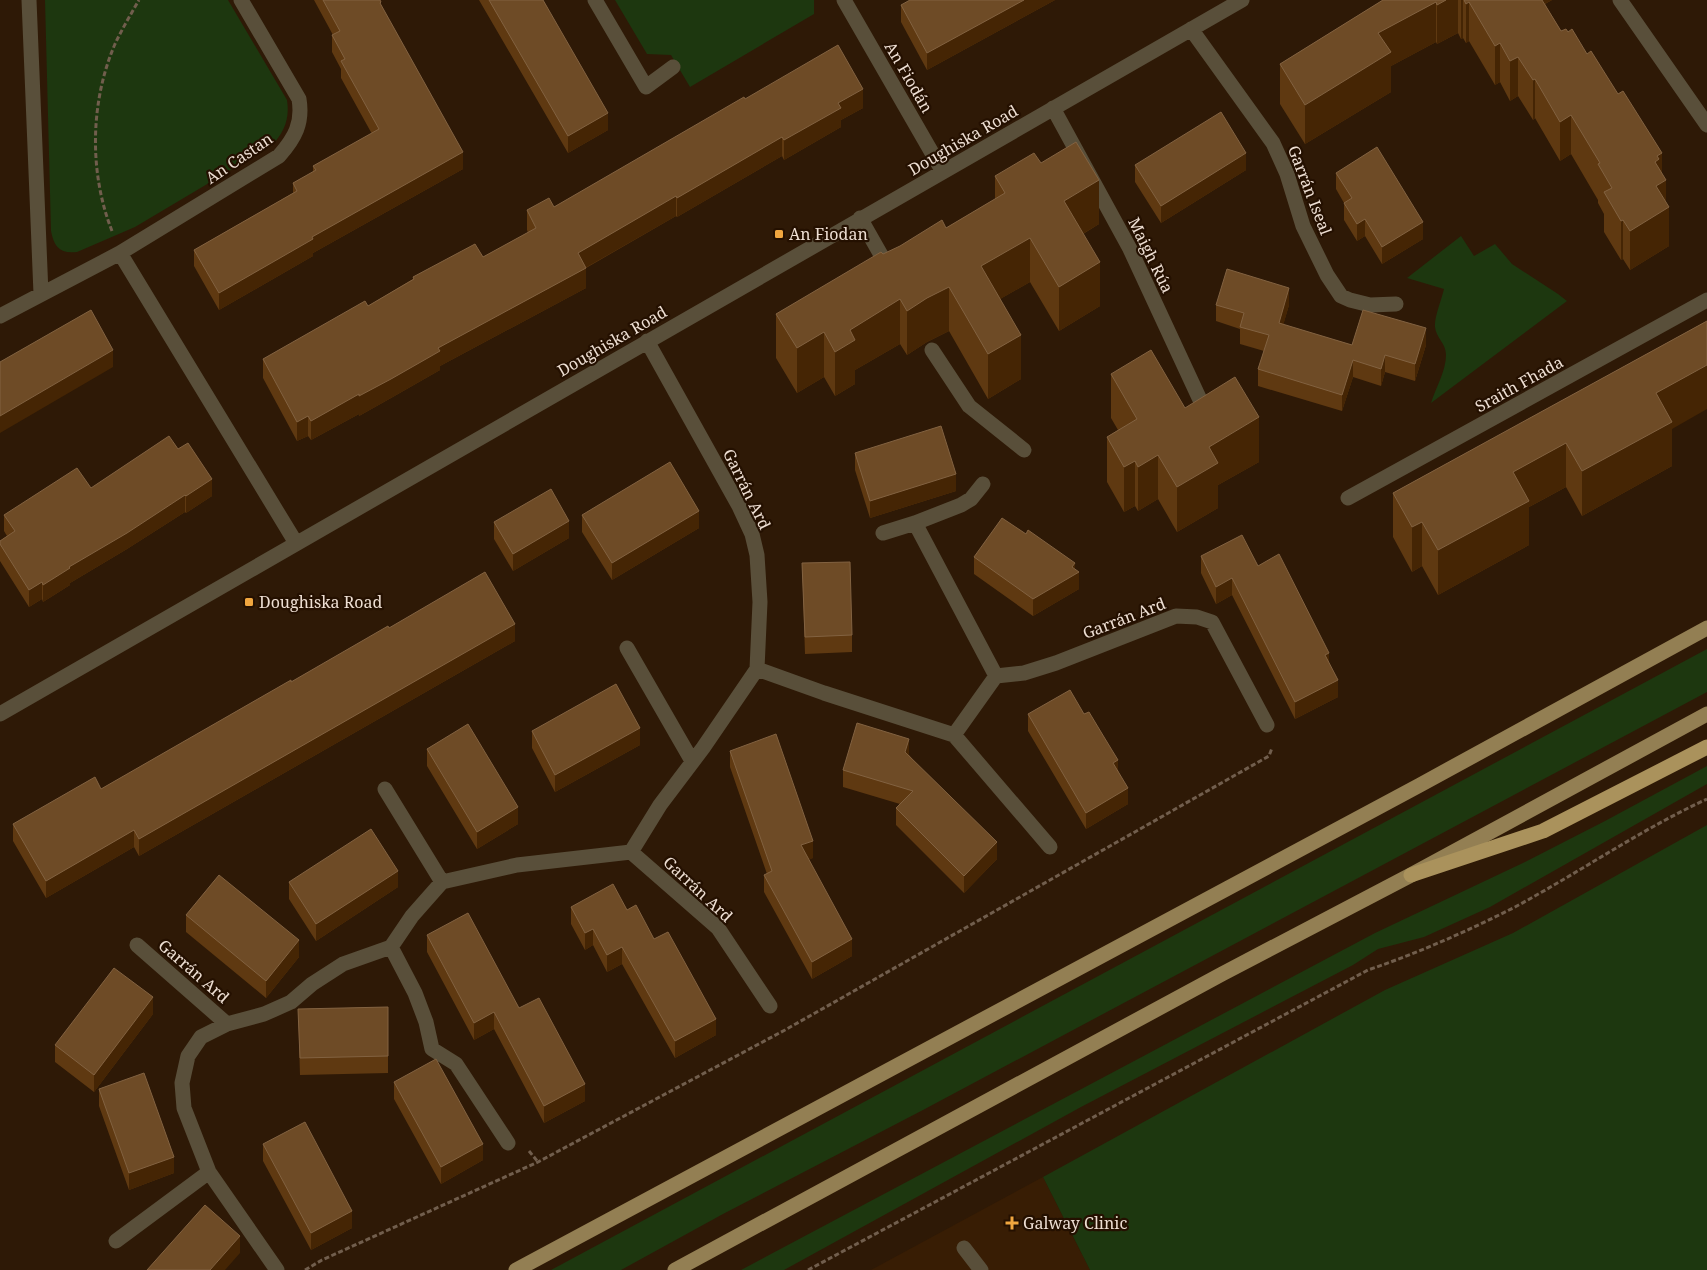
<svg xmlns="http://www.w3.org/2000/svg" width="1707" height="1270" viewBox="0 0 1707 1270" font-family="'Noto Serif',serif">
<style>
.built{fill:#381d04}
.green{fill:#1d370f}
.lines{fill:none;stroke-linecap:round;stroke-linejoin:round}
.path{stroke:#715e4d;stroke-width:3;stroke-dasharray:5 2.5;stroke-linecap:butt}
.minor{stroke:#594f3a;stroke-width:15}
.major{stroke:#937f53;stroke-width:15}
.highway{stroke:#aa925c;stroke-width:15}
.wall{fill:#5f3911}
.shaded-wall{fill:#452504}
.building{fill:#6e4b26;stroke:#826241}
.poi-dot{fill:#f0a63f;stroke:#241000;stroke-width:2}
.labels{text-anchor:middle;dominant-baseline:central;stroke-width:4.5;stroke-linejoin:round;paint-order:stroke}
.street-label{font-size:16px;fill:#eedfd3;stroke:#241000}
.poi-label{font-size:16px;fill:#eedfd3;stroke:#241000;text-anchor:start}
</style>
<rect width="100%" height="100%" fill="#2e1906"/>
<path class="built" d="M1043,1177l47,93h-219z"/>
<path class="green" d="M45,0h183l59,100c3,19 -3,33 -16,46l-136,81 -58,25c-17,2 -23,-5 -26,-21z
M615,0h199v14l-124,73 -19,-32 -24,-1z
M1461,236l13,20 21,-12 17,20 46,30 9,7 -136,102c5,-16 15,-32 15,-48 0,-12 -10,-17 -11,-28 -1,-9 7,-29 9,-38l-37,-11z
M1707,649v43l-784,418 -200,104 -102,56h-70z
M1707,766v18l-217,123 -66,30 -46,12 -25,16 -272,142 -297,163h-43l634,-337 150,-71 80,-41z
M1707,825v445h-617l-47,-93 342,-187 128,-57z"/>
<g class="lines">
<path class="path" d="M112,231c-23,-58 -22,-129 3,-187 7,-15 16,-30 24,-44
M529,1151l9,11
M305,1270l17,-10 216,-98 247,-132 484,-274 3,-8
M808,1270l560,-300c50,-17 100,-39 147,-63 65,-35 125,-77 192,-108"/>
<path class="minor" d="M29,0l12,294
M595,0l51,87 27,-20
M844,0l99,172
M1620,0l87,125
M1191,29l82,114 14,31 16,52 24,49 14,21 9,4 20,5 26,-1
M1053,108l77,141 78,168
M860,218l29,51
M120,253l176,290
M0,316l120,-63 159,-97c16,-18 24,-33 20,-57l-58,-99
M932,350l37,56 55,44
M1348,498l359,-198
M915,523l81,153
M883,533l32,-10 46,-18 10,-6 12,-15
M627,648l65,113
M757,669l67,24 130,42 96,112
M0,714l1242,-714
M954,735l42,-59 28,-3 32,-10 120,-47 21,1 15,5 55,103
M385,789l57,93
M631,852l87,76 52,78
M137,945l90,79
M391,947l24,46 11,29 6,27 24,15 52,79
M116,1241l93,-69
M964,1248l17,22
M277,1270l-68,-98 -25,-64 -2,-25 6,-27 13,-19 26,-13 37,-10 27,-12 21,-18 31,-20 48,-17 21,-31 30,-34 75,-17 114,-13 29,-47 43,-57 54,-79 3,-67 -3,-47 -5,-21 -13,-28 -92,-165"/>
<path class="major" d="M516,1270l904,-485 287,-157
M675,1270l547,-296 189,-99 296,-161"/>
<path class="highway" d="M1411,875l132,-44 164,-84"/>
</g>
<path class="wall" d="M314,0h66l1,6 82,163 -150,84v3l-94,54 -25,-44v-16l99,-57v-10l20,-11v-6l59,-32 -31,-56v-9l-9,-17v-17h1z
M479,0h64l65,130 -40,23z
M1055,0l-128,70 -26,-48v-17z
M1383,0h169l-7,4 16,27 101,144 4,26 3,45 -39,24 -7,-11 -2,1 -17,-28v-18l-6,-11v-3l-27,-46 -11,7 -25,-43 -2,2 -15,-24 -8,5 -10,-19 -5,3 -26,-44 -3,2 -3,-5 -2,1 -3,-6 -21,11 -1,-2 -45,24v26l-86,52 -25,-40v-40z
M745,99l118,9 -22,12v7l-57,33 -2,-4 -105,61 -1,-1 -90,52v20l-146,78v4l-49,28 -32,18v-2l-48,26 -3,-4 -11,5 -34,-63v-19l105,-53 45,-27v-2l70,-20 45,-24 -1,-3v-20l27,-3z
M1041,163l58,61 -16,10 17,72 -41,25 -29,-49 -30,17 21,80 -33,20 -39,-68 -22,11 -20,13 -7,-11 -45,26v14l-20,12 -11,-19 -27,16 -21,-35v-44l107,-60 63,-26 49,-29v-23z
M1135,165l111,5 -85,53 -26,-41z
M1336,173l87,66 -41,25 -17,-28 -8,5 -13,-21v-17l-8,-14z
M1216,305h73l-6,20 69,20h74l-11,36 -30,-9 -4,14 -28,-9 -11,34 -84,-25v-17l6,-18 -24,-7v-15l-24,-8z
M1707,321l-35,108v37l-90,50 -16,-29 -22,12 -15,8v38l-91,50 -16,-29 -10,6 -19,-35v-44z
M1111,374l74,34 74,54 -41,23v23l-41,24 -19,-33 -20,12 -3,-5 -11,6 -17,-30v-45l11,-7 -7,-12z
M178,449l34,47 -26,17 -1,-1 -58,37 -57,34v2l-27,17 -1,-3 -13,8 -29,-46v-20l7,-5 -3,-5v-16l87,-27z
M855,453l101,38 -86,27 -15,-48z
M582,515l117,13 -87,52 -30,-48z
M494,522l75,16 -56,33 -19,-32z
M1201,556l57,10 71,97 9,34 -43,22 -63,-124 -16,9 -15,-31z
M974,557l101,12 4,20 -46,27 -59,-42z
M802,563l50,72v17l-47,2z
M389,628l126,13 -376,215 -5,-9 -88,51 -33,-57v-17l88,-35 190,-107z
M1028,714l90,56 10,34 -42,25 -58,-98z
M532,731l108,14 -85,47 -23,-44z
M427,749l91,75 -41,25 -50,-83z
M730,751l83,107 -4,1 43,97 -40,23 -48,-87v-17l3,-1 -37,-107z
M909,755l88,104 -33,34 -68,-68v-17l4,-4 -57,-17v-17z
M289,882l109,5 -82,54 -27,-42z
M571,907l56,3 27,29 62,96 -41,23 -53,-94 -15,8 -14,-27 -8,5 -14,-26z
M186,915l113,42 -33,41 -80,-66z
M427,935l92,73 66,93 -41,22 -50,-94 -20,11 -47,-88z
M388,1007v66l-88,2 -2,-66z
M153,1014l-59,78 -39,-30v-17z
M394,1082l89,78 -42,24 -47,-85z
M99,1089l75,84 -45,17 -30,-84z
M263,1144l89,84 -41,22 -48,-89z"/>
<path class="shaded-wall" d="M1024,0h31l-128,70v-17z
M1446,0h12v33l-21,11v-39z
M1461,0h2v38l-2,1z
M1527,0h25l-25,13z
M1436,2v40l-45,24v26l-86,52v-39l73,-72z
M1469,2v39l-3,2v-39z
M1500,43v39l-5,3v-39z
M1518,57v39l-8,5v-40z
M1535,79v39l-2,2v-40z
M863,89v19l-22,12v7l-57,33v-20l54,-37z
M608,113v17l-40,23v-17z
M1571,115v39l-11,7v-39z
M782,137v19l-105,61v-19z
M463,152v17l-150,84v3l-94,54v-17l93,-56z
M1246,153v17l-85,53v-17z
M1662,153v29l4,-2v29l3,-2v39l-39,24v-39l25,-69 2,-6z
M1099,180v44l-35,21v-44z
M676,196v20l-98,56v-19z
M1365,219v17l-8,5v-17z
M1623,220v39l-2,1v-39z
M1423,222v17l-41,25v-17z
M1030,238v44l-49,28v-44z
M1100,262v44l-41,25v-44z
M586,268v20l-146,78v4l-49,28 -32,18v-20l79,-48z
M949,287v44l-22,11 -20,13v-44l20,-13z
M1289,288v17l-10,35v-17z
M900,299v45l-45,26v14l-20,12v-44l15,-22z
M1426,328v17l-11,36v-17z
M824,332v45l-27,16v-45z
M1021,335v44l-33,20v-45z
M113,350v17l-113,66v-17z
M1385,355v17l-4,14v-17z
M1353,360v17l-11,34v-16z
M1707,365v44l-35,20v37l-90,50v-45l74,-78z
M359,394v20l-48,26v-19z
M308,416v20l-11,5v-19z
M1259,417v45l-41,23v23l-41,24v-45l32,-40z
M1566,443v44l-37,20v38l-91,50v-45l75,-78z
M1158,455v44l-20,12v-44z
M1135,461v45l-11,6v-45z
M956,474v17l-86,27v-17z
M212,479v17l-26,17v-17z
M185,495v17l-58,37 -57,34v2l-27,17v-17l26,-18z
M699,511v17l-87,52v-17z
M569,521v17l-56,33v-17z
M1422,522v44l-10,6v-45z
M1075,563v11l4,-2v17l-46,27v-17l39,-32z
M1232,578v17l-16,9v-17z
M42,582v17l-13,8v-17z
M515,624v17l-376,215v-17z
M1329,653v17l-4,-15z
M1338,680v17l-43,22v-17z
M640,728v17l-85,47v-17z
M909,739v17l-4,-4z
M1118,760v17l-5,-14z
M1128,788v16l-42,25v-16z
M518,807v17l-41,25v-17z
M134,830v17l-88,51v-17z
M813,841v17l-12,4v-17z
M997,842v17l-33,34v-17z
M398,871v16l-82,54v-17z
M593,929v16l-8,5v-17z
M852,939v17l-40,23v-17z
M299,940v17l-33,41v-17z
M622,947v17l-15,8v-17z
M153,997v17l-59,78v-17z
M494,1012v17l-20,11v-17z
M716,1019v16l-41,23v-17z
M585,1084v17l-41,22v-17z
M483,1144v16l-42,24v-17z
M174,1157v16l-45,17v-17z
M352,1211v17l-41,22v-17z
M240,1236v17l-15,17h-15z"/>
<path class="building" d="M323,0h57l1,2 -1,1 83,149 -151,85 1,2 -94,54 -25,-43 103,-59 -4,-8 23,-13 -3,-4 66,-37 -38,-68 4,-2 -13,-24 8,-4z
M489,0h54l65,113 -40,23z
M910,0h114l-97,53 -26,-48z
M1383,0h63l-9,5 -1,-3 -58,31 13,19 -86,53 -25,-41z
M1464,0h78l19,31 5,-2 2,3 4,-3 15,25 4,-3 27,43 5,-3 39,62 -5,3 2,3 -4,3 11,18 -10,6 13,21 -39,24 -7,-11 -2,1 -17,-29 8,-4 -14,-24 2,-1 -29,-48 -11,7 -25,-43 -2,1 -15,-23 -8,4 -10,-18 -5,3 -26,-44 -3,2z
M838,45l25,44 -25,14 3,5 -57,32 -2,-3 -105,61 -1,-2 -98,57 8,15 -148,80 2,3 -49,28 -32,17v-2l-48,27 -3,-5 -11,6 -34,-63 102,-58 3,5 46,-27 -1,-2 62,-33 8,13 53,-29 -9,-18 22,-12 5,9 190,-110 1,2z
M1221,112l25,41 -85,53 -26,-41z
M1076,142l23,38 -35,21 36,61 -41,25 -29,-49 -49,28 40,69 -33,19 -39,-67 -22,11 -20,13 -7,-12 -50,31 5,10 -20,12 -11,-20 -27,16 -21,-34 105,-62 2,2 17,-8 42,-26 4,8 59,-35 -10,-17 39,-23 7,10z
M1377,147l46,75 -41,25 -17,-28 -8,5 -13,-21 8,-5 -16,-25z
M1227,269l62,19 -10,35 73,22 11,-35 63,18 -11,36 -30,-9 -4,14 -28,-9 -11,35 -84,-26 11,-34 -29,-8 4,-14 -28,-8z
M91,310l22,40 -113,66v-54z
M1707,321v44l-51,28 16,29 -90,49 -16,-28 -22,12 -31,17 16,29 -91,49 -16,-28 -10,5 -19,-34z
M1151,350l34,58 50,-31 24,40 -50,30 9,16 -41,24 -19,-32 -20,12 -3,-6 -11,6 -17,-30 30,-18 -26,-45z
M941,426l15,48 -86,27 -15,-48z
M169,436l9,13 10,-6 24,36 -26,17 -1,-1 -58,38 -58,34 1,1 -27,17 -1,-3 -13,8 -29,-46v-3l15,-10 -11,-16 73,-47 14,20z
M670,462l29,49 -87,52 -30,-48z
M551,489l18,32 -56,33 -19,-32z
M1002,518l24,16 2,-4 47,33 -3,4 7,5 -46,27 -59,-42z
M1242,535l16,31 21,-12 50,99 -4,2 13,25 -43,22 -63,-124 -16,9 -15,-31z
M850,562l2,73 -47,2 -3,-74z
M485,572l30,52 -376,215 -5,-9 -88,51 -33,-57 82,-47 6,12 190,-109v2l97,-56 1,2z
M616,684l24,44 -85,47 -23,-44z
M1070,690l14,24 5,-2 15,25 14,23 -5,3 15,25 -42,25 -58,-99z
M857,723l52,16 -4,13 92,90 -33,34 -68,-68 17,-17 -70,-21z
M468,724l50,83 -41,25 -50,-83z
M776,734l37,107 -12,4 51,94 -40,23 -48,-87 8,-4 -42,-120z
M371,829l27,42 -82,53 -27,-42z
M219,875l80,65 -33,41 -80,-66z
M613,884l14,26 9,-5 18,34 14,-7 48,87 -41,22 -53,-94 -15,8 -14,-26 -8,4 -14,-26z
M468,913l51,95 20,-10 46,86 -41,22 -50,-94 -20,11 -47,-88z
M114,968l39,29 -59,78 -39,-30z
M388,1007v49l-88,2 -2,-49z
M436,1059l47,85 -42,23 -47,-85z
M144,1073l30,84 -45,16 -30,-84z
M305,1122l47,89 -41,22 -48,-89z
M205,1205l35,31 -30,34h-63z"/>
<g class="poi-dot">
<rect x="774" y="229" width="10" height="10" rx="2.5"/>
<rect x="244" y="597" width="10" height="10" rx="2.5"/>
<path d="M1009.5 1215.5h5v5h5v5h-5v5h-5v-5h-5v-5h5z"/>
</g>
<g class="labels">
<g class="street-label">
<text transform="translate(909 77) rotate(60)">An Fiodán</text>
<text transform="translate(963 140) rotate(-30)">Doughiska Road</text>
<text transform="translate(239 158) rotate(-34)">An Castan</text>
<text transform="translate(1310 190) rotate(69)">Garrán Iseal</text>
<text transform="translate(1151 255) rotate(64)">Maigh Rúa</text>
<text transform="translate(612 341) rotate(-30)">Doughiska Road</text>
<text transform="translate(1519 384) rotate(-29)">Sraith Fhada</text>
<text transform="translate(747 489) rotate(64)">Garrán Ard</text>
<text transform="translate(1124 618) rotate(-21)">Garrán Ard</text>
<text transform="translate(698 889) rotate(43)">Garrán Ard</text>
<text transform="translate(194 971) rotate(41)">Garrán Ard</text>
</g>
<g class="poi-label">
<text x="789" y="234">An Fiodan</text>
<text x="259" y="602">Doughiska Road</text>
<text x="1023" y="1223">Galway Clinic</text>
</g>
</g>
</svg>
